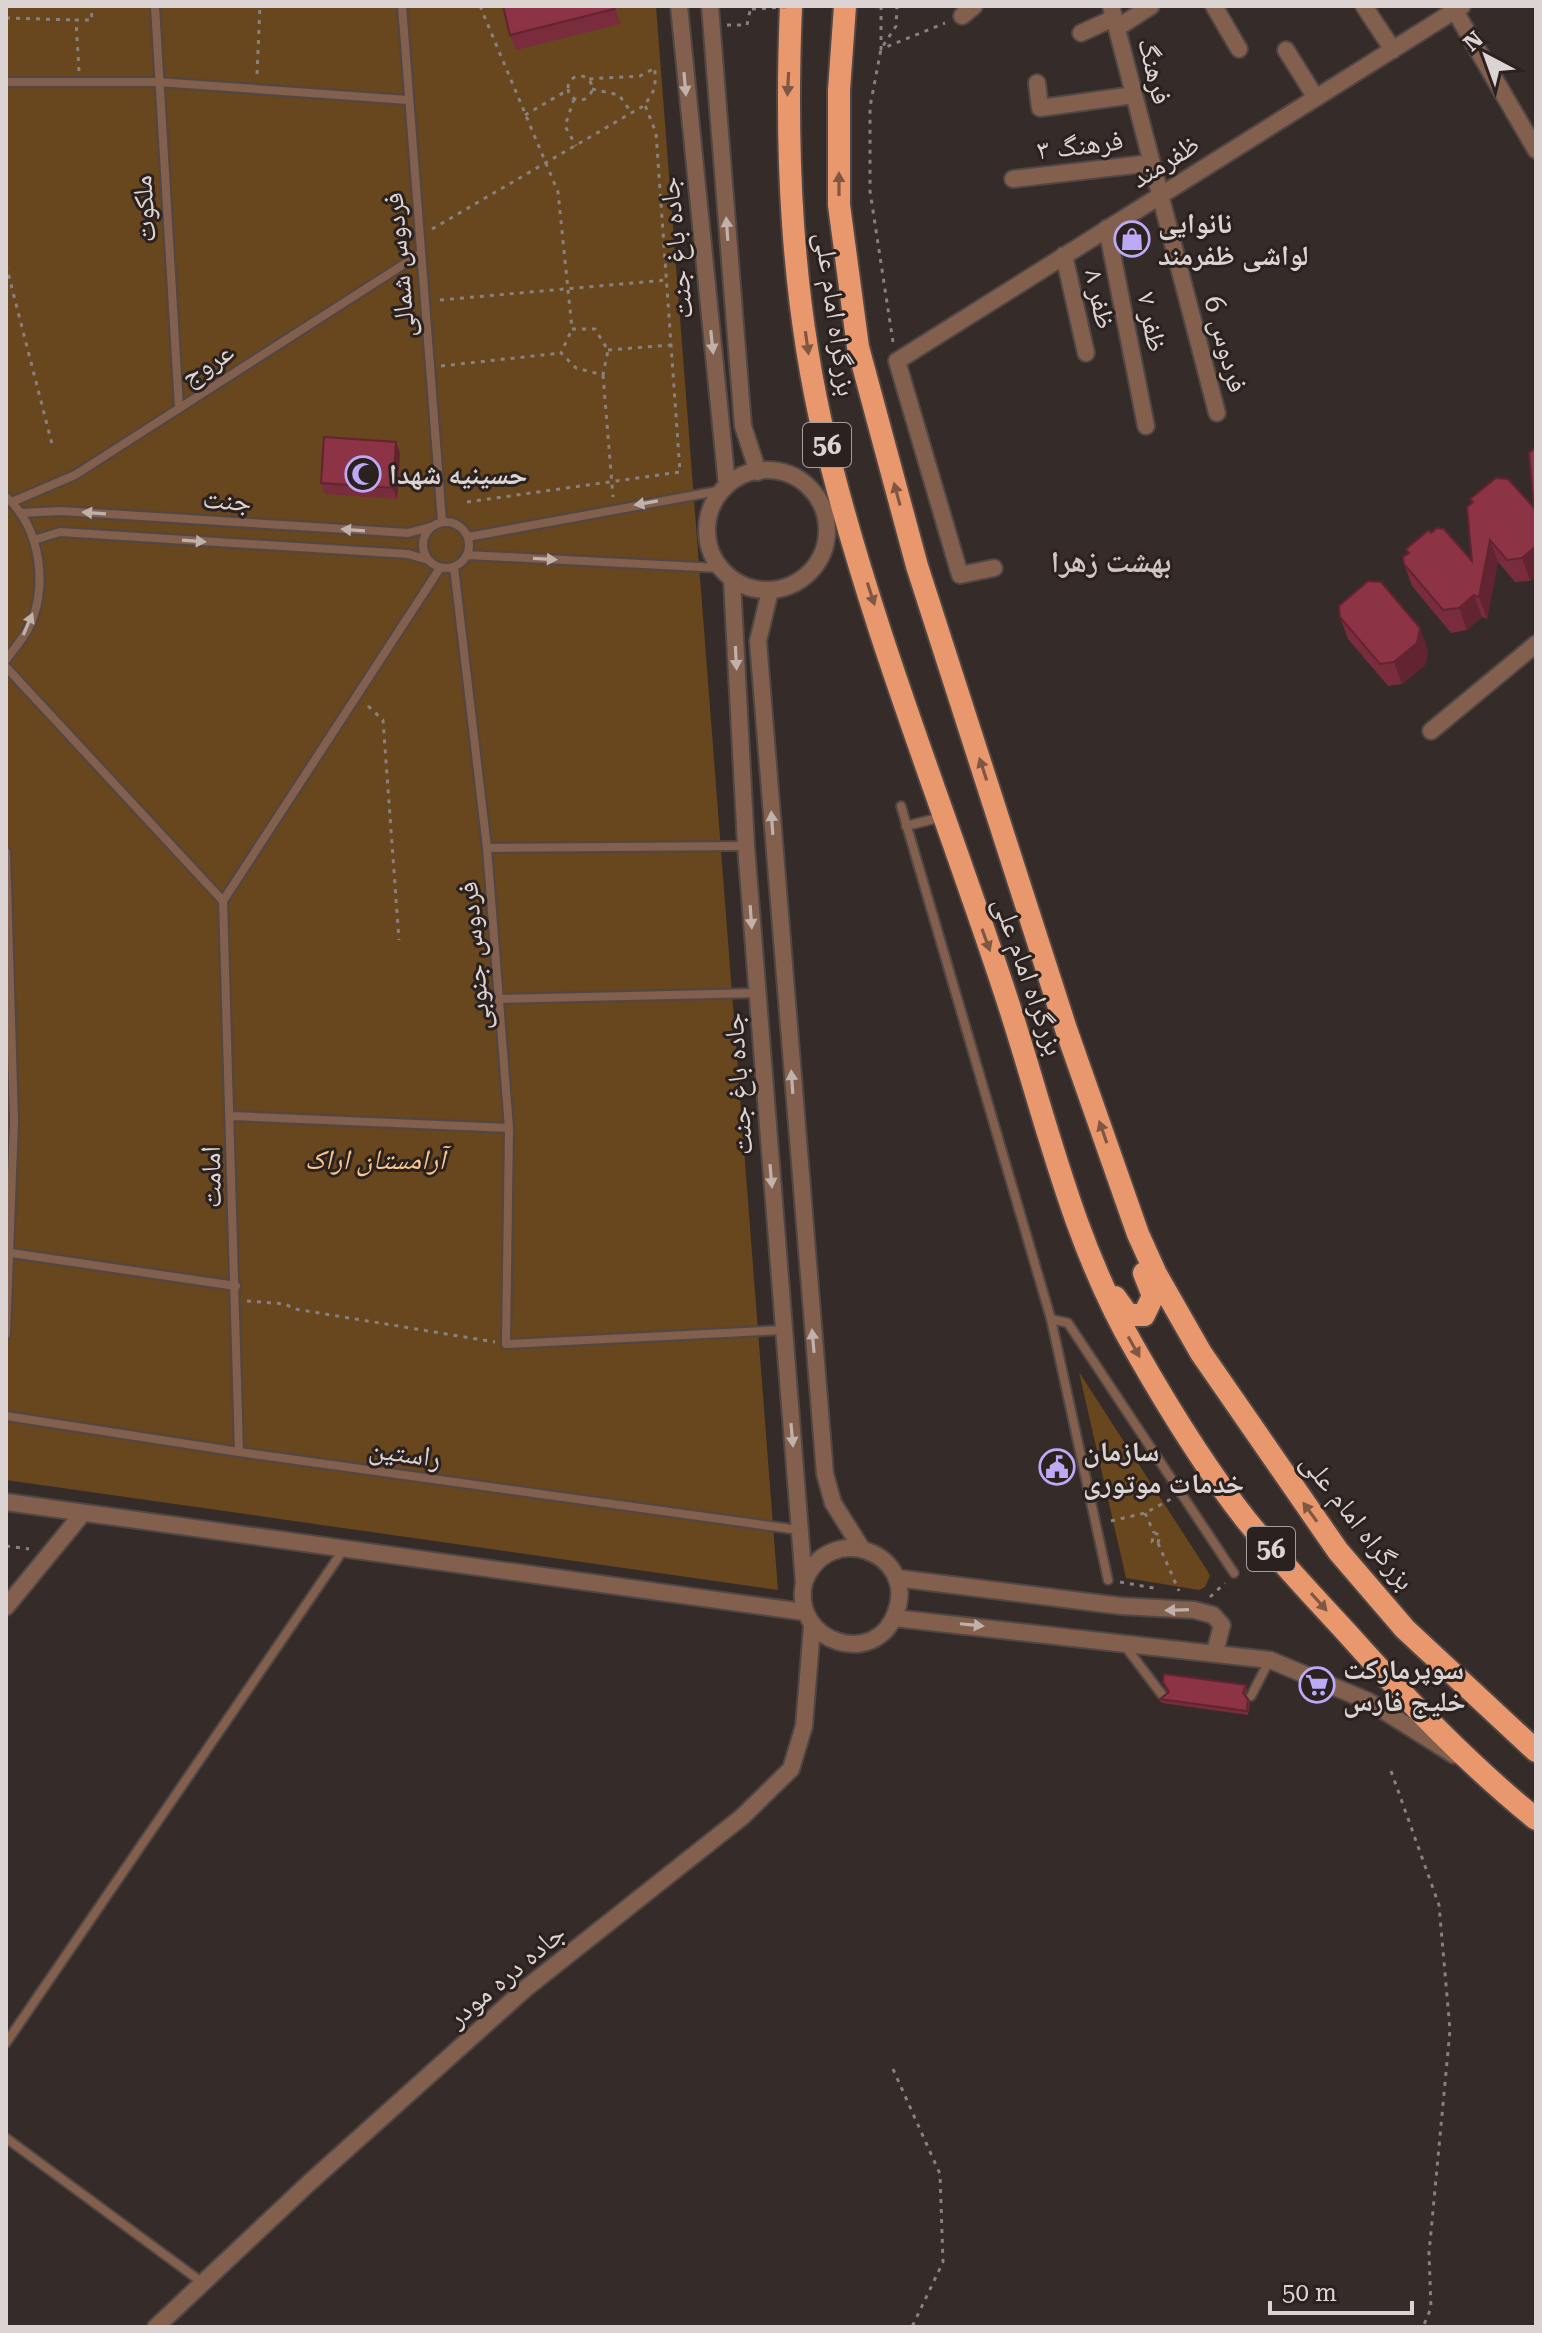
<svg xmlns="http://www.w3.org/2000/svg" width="1542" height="2333" viewBox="0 0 1542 2333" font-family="'Roboto Serif','Noto Naskh Arabic',serif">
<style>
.green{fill:#68461e}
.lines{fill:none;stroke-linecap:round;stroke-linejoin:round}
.service-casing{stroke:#504644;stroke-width:12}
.minor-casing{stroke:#504644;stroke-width:20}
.trunk-casing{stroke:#504644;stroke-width:26}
.path{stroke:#89817f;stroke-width:3;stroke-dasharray:4 6;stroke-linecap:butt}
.service{stroke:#835f4d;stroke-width:8}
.minor{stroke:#835f4d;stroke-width:16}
.trunk{stroke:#e9986d;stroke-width:22}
.path-bridge{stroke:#89817f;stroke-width:3;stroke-dasharray:4 6;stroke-linecap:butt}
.wall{fill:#792c3c}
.shaded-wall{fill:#632431}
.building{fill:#8d3346;stroke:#632431;stroke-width:2}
.oneway{fill:#c1b1ab}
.oneway2{fill:#805742}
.labels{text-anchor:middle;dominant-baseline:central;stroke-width:6;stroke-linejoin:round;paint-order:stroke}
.shield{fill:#2b211f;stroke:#a69e9d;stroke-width:2}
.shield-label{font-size:26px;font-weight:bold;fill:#dbd4d3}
.street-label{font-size:28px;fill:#dbd4d3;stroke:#2b211f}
.poi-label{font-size:28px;font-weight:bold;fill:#dbd4d3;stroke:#2b211f;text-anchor:start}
.park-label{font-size:28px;font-style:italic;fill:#fbc791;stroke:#2b211f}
.neighbourhood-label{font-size:30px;font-weight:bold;fill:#d2c4c1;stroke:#2b211f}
</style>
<rect width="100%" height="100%" fill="#352b29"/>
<path class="green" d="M6,6h650l122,1584 -772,-110z
M1079,1372l128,198 3,6 -5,11 -6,3 -73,-12z"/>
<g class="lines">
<defs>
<path id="service" d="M155,6l24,402
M402,6l40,515
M6,82h152l250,18
M6,497c35,29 43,93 22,132 -6,11 -15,21 -22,31
M12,502l63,-27 345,-221
M20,513l41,-2 347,22 22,-6
M423 545a23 23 0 1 1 46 0a23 23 0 1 1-46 0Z
M468,537l255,-47
M34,540l26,-8 348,22 20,6
M467,555l252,13
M454,567l33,281 22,280 -3,216 277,-14
M6,667l217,234
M901,806l150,513 57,261
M906,826l36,-9
M487,848l259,-2
M6,852l8,269 -8,213
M223,901l16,551
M223,901l217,-333
M500,999l257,-6
M232,1116l277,12
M11,1253l225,33
M1051,1319l17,4 166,250
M6,1416l233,36 560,78
M1125,1646l38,50
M1251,1696l18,-35
M6,2043l338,-494
M6,2138l197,145"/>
<path id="minor" d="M679,6l48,479
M710,6l33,420 15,46
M1111,6l106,407
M1214,6l25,43
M1364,6l29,44
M1455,11l81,139
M962,16l12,-10
M1117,28l34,-22
M1081,33l33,-15
M1286,50l30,48
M1037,83l3,25 94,-13
M1013,179l139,-16
M1107,228l39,198
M1064,255l22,98
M707 530a60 60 0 1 1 120 0a60 60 0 1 1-120 0Z
M994,568l-34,7 -63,-214 565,-355
M732,580l14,266 58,737c-13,59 72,87 92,29 22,-60 -69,-93 -92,-29
M770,591l-12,50 67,833 8,29 29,46
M1431,731l105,-87
M6,1502l798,110
M896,1578l225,28 73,4 19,5 9,10 -7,27
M6,1607l77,-94
M894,1618l376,42 98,41 86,54
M156,2327l153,-144 216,-194 217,-172 49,-48 13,-43 8,-99"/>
<path id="trunk" d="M791,6c-6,145 0,291 34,434 45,186 119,368 179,550 40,120 67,250 132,361 33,58 69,117 111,170 32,39 67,76 101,113 59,66 120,130 188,185
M845,6l-6,84v115l19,142 59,219 149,463 72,205 18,40 45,79 137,198 67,78 131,122
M1115,1297l13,18h16l9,-19 -9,-23"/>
</defs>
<use href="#service" class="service-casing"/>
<use href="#minor" class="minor-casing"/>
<use href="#trunk" class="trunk-casing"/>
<path class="path" d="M480,6l78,186 14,137
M864,6l17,1
M881,6v43l64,-26
M6,18l70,2
M727,25h20l4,-19
M79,71l-3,-51h16l-1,-14
M257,74l3,-68
M568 88a12 12 0 1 1 24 0a12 12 0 1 1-24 0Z
M592,89l27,6 12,17
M574,99l-9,27 11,20
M525,115l43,-25
M432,229l213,-124 10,-17v-20l-15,8 -52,3
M6,265l47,183
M440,300l227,-20
M572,329h23l13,21 -5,25 -27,-7 -15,-15z
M893,342l-23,-151v-84l11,-58 15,-23 1,-20
M608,350l63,-5
M441,366l120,-13
M603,375l10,122
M467,502l213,-30 -24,-339 -11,-28
M368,706l15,14 16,220
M247,1301l38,3 10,5 200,33
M1145,1513l9,20
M1111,1521l34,-8 26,-14
M1158,1543l2,-8 -6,-2 -2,9 6,1 21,48
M6,1546l23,3
M1120,1582l39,7
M1210,1597l15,-14
M1391,1771l48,134 11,125 -21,223 2,55 -8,19
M893,2069l47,105 3,88 -31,65"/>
<use href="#service" class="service"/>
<use href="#minor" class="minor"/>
<use href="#trunk" class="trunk"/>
<path class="path-bridge" d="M752,9l50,-3"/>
</g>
<path class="wall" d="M503,6h112l5,18 -104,26 -6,-15z
M1536,447v128l-6,6 -15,1 -17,-20 -11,57 -5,-2 -15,13 -16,3 -39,-47 -8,-22 -1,-7 5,-4 -2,-4 23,-19 2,3 6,-5 7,1 28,32 -5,-54 5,-4 -2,-4 26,-21 12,1 26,29 -5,-55z
M400,453l-3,46 -72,-5 -4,-11z
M1340,617l88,33 -3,15 -23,19 -14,2 -40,-47z
M1163,1682l83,3 1,4 -2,6 5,8 -2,12 -86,-12 -2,-4 8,-6z"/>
<path class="shaded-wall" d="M396,442l4,11 -3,46 -4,-11z
M1490,540l8,22 -11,57 -8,-22z
M1536,546v29l-6,6 -8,-23z
M1474,595l8,22 -15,13 -8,-22z
M1420,628l8,22 -3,15 -23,19 -8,-22z"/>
<path class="building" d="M503,6h111v3l-104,26z
M324,437l72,5 -3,46 -72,-5z
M1536,447v99l-14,12 -15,2 -17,-20 -11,57 -5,-2 -15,13 -16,2 -39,-46 -1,-7 6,-4 -3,-4 23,-19 2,3 6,-5 7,1 28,32 -5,-54 6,-5 -3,-3 26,-21 12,1 26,29 -5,-55z
M1368,581l13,1 39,46 -3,15 -23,19 -14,2 -40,-47 -1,-11z
M1164,1674l82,11 -3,8 5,6 -1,12 -87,-12 9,-7 -6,-10z"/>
<defs><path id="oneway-solid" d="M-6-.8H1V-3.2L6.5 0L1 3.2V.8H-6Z" transform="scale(2)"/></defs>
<g class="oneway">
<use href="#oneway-solid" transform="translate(685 84) rotate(85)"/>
<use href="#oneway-solid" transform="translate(727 229) rotate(-94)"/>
<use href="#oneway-solid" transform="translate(712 342) rotate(84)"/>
<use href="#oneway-solid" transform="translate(646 503) rotate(170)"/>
<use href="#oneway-solid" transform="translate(94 513) rotate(-176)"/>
<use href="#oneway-solid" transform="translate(353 530) rotate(-176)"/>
<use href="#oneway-solid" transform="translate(194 541) rotate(4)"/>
<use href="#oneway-solid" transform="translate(545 559) rotate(3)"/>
<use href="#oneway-solid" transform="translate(28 624) rotate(-67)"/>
<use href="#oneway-solid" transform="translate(736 658) rotate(87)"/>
<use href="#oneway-solid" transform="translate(772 823) rotate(-94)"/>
<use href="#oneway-solid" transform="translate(751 917) rotate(86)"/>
<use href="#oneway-solid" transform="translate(792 1082) rotate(-94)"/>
<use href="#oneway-solid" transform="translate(771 1176) rotate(85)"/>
<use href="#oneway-solid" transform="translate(813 1341) rotate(-95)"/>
<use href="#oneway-solid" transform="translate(792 1435) rotate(85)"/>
<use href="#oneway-solid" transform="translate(1177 1610) rotate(178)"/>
<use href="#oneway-solid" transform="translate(972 1625) rotate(6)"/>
</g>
<g class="oneway2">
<use href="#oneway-solid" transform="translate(788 84) rotate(93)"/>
<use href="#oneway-solid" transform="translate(839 184) rotate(-90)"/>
<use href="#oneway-solid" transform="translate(807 343) rotate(82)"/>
<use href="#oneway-solid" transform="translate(897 494) rotate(-105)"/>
<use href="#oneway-solid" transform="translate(871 594) rotate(72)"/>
<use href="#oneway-solid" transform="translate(983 769) rotate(-108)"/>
<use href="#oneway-solid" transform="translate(986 940) rotate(70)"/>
<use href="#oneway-solid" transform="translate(1103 1132) rotate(-109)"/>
<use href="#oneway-solid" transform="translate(1134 1347) rotate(61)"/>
<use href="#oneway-solid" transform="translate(1310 1512) rotate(-126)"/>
<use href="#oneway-solid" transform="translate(1319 1602) rotate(48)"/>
</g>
<defs>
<symbol id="shop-ring" viewBox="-11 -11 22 22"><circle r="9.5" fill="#2b211f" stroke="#bcaaf6" stroke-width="1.5"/><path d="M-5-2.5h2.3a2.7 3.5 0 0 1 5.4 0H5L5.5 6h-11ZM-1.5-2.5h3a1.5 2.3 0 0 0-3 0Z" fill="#bcaaf6"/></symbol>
<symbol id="mosque-ring" viewBox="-11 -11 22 22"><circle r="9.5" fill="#2b211f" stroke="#bcaaf6" stroke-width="1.5"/><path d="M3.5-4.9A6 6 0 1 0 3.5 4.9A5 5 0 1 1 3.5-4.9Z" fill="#bcaaf6"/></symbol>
<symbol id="civic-ring" viewBox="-11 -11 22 22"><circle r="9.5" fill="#2b211f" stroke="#bcaaf6" stroke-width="1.5"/><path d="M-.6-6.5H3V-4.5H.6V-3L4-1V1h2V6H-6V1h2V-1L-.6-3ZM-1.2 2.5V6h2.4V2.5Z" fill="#bcaaf6"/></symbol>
<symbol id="supermarket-ring" viewBox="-11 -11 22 22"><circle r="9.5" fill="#2b211f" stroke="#bcaaf6" stroke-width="1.5"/><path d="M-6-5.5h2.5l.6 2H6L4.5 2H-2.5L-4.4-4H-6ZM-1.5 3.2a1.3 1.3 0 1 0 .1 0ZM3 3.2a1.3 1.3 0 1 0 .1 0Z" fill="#bcaaf6"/></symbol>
</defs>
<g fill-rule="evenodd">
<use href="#shop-ring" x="1112" y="219" width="40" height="40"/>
<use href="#mosque-ring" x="343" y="454" width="40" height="40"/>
<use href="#civic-ring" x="1037" y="1447" width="40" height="40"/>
<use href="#supermarket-ring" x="1297" y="1665" width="40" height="40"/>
</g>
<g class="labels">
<g class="shield">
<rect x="803" y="423" width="48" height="44" rx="6"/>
<rect x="1247" y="1527" width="48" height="44" rx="6"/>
</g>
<g class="shield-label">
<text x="827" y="445">56</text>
<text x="1271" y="1549">56</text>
</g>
<g class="street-label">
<text transform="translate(1155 71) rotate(76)">فرهنگ</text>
<text transform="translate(1080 145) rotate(-7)">فرهنگ ۳</text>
<text transform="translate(1165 161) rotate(-32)">ظفرمند</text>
<text transform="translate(144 209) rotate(-94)">ملکوت</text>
<text transform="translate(676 248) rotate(-96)">جاده باغ جنت</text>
<text transform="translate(399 265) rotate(-95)">فردوس شمالی</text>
<text transform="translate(1100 299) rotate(78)">ظفر ۸</text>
<text transform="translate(836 314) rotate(82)">بزرگراه امام علی</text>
<text transform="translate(1152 322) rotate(79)">ظفر ۷</text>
<text transform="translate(1226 344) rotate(75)">فردوس 6</text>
<text transform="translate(207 364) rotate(-33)">عروج</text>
<text transform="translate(227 500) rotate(4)">جنت</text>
<text transform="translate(474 956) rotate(-95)">فردوس جنوبی</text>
<text transform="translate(1029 976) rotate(71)">بزرگراه امام علی</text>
<text transform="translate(738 1084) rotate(-94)">جاده باغ جنت</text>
<text transform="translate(211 1177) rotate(-91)">امامت</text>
<text transform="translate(405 1453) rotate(8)">راستین</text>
<text transform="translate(1358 1521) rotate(52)">بزرگراه امام علی</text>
<text transform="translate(506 1975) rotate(-40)">جاده دره مودر</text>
</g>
<g class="poi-label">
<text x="1158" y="223">نانوایی<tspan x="1158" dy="32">لواشی ظفرمند</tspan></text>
<text x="389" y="474">حسینیه شهدا</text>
<text x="1083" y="1451">سازمان<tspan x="1083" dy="32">خدمات موتوری</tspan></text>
<text x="1343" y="1669">سوپرمارکت<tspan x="1343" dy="32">خلیج فارس</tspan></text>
</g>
<g class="park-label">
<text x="375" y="1159">آرامستان اراک</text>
</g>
<g class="neighbourhood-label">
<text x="1111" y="561">بهشت زهرا</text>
</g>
</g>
<rect width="1542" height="2333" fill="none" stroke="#dbd4d3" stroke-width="16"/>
<g transform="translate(1486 56) rotate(319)" stroke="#2b211f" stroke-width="6" paint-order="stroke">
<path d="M0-6L14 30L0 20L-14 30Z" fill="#dbd4d3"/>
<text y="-12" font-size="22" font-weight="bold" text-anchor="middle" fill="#dbd4d3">N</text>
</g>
<path d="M1270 2301v12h142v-12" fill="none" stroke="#dbd4d3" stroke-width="4"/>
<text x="1282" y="2301" font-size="24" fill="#dbd4d3" stroke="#2b211f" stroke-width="6" paint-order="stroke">50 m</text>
</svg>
